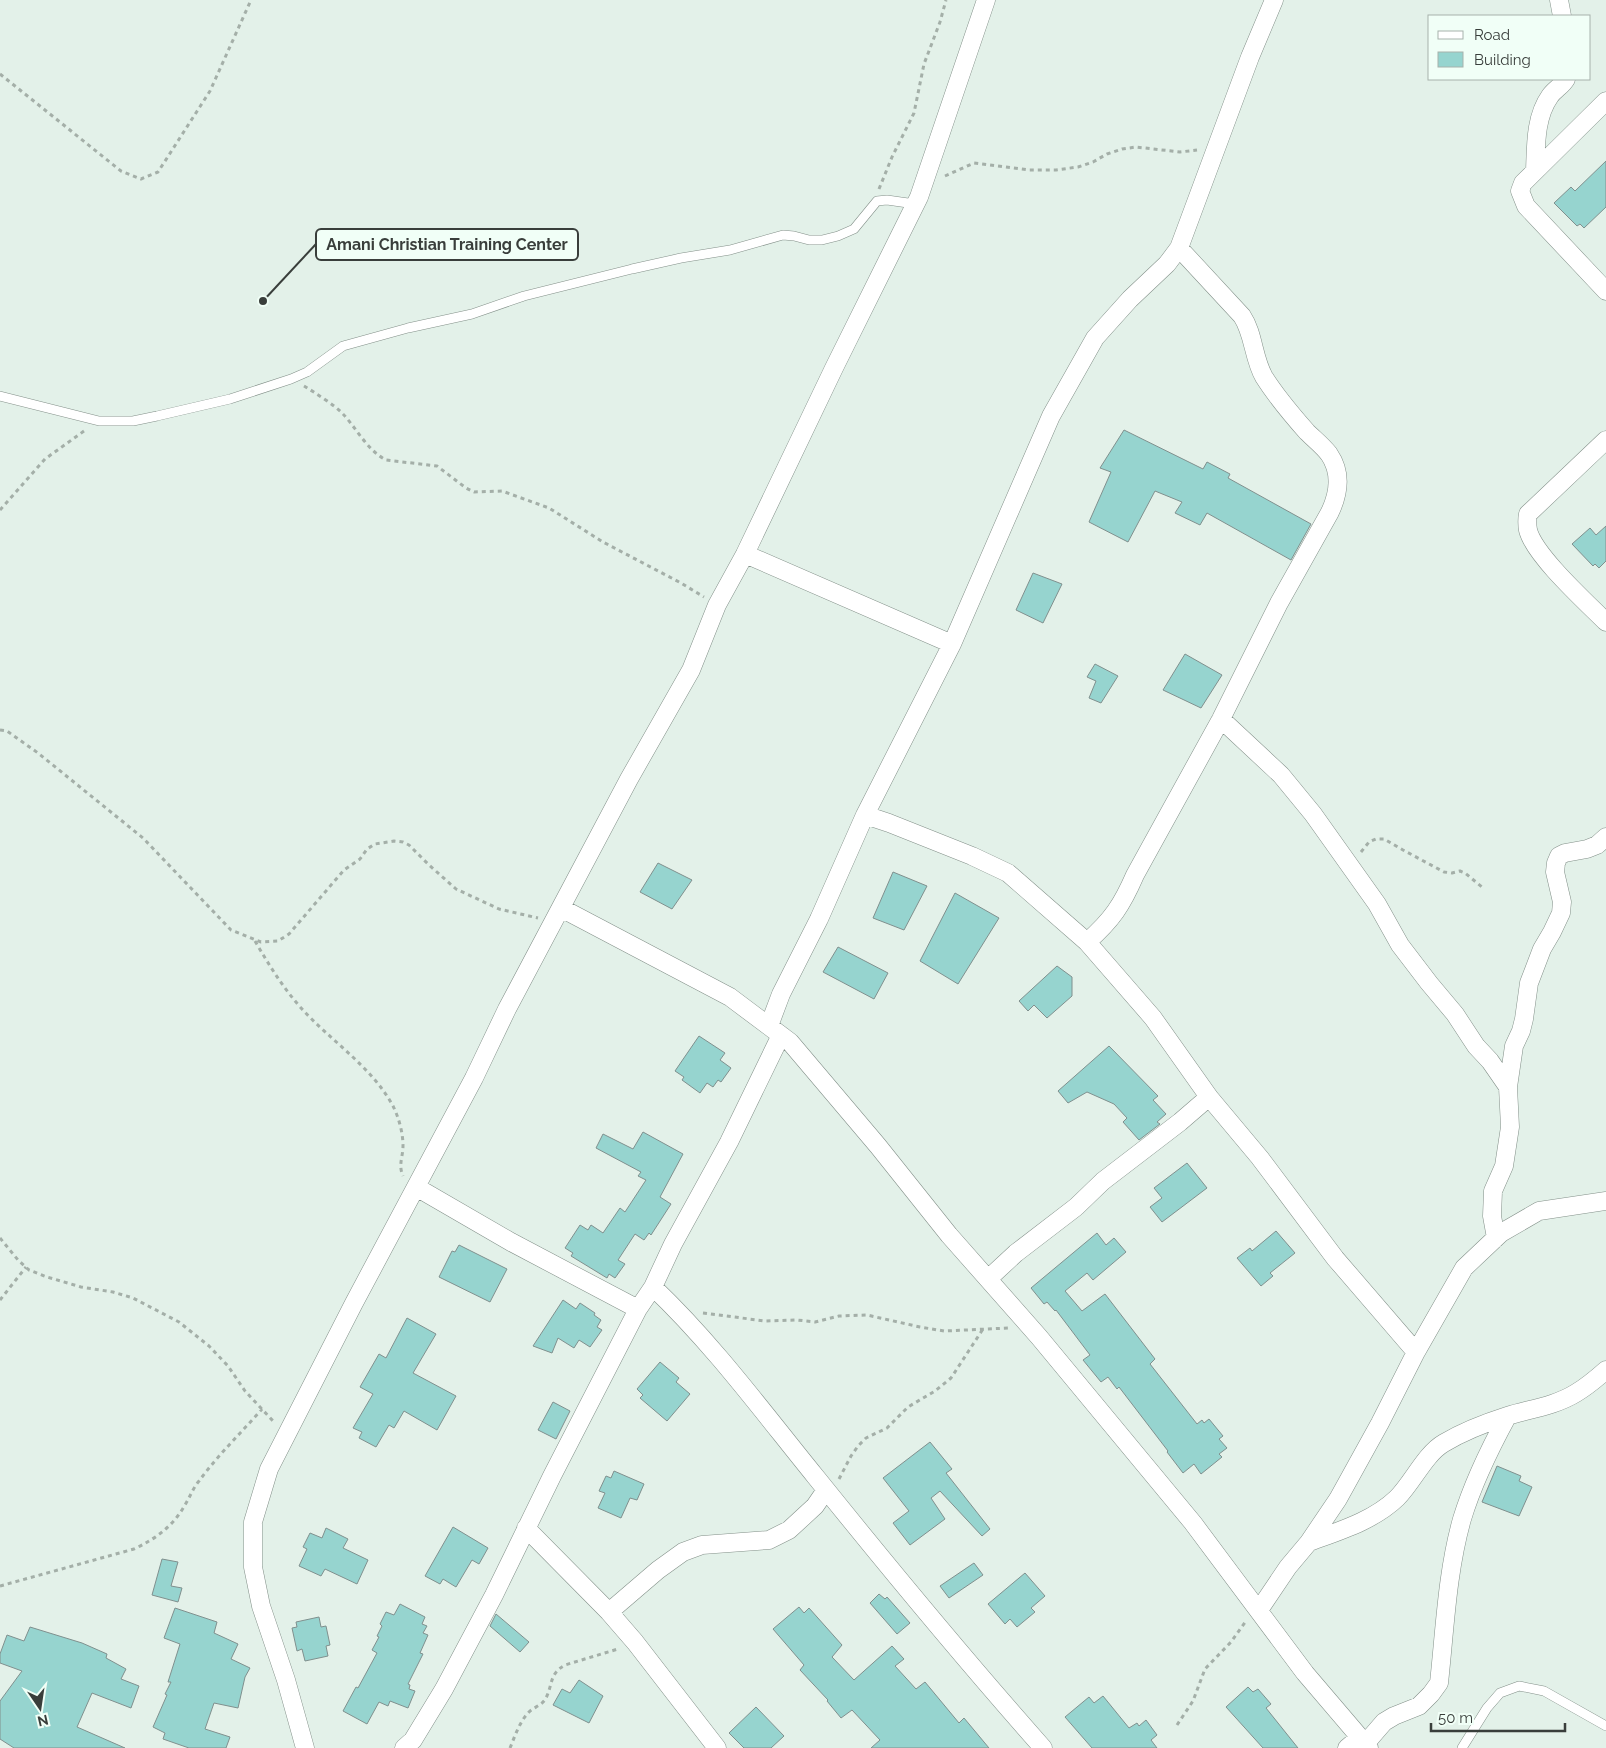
<svg xmlns="http://www.w3.org/2000/svg" width="1606" height="1748" viewBox="0 0 1606 1748" font-family="Raleway,sans-serif">
<style>
.building{fill:#96d4cf;stroke:#80908e}
.lines{fill:none;stroke-linecap:round;stroke-linejoin:round}
.lane-casing{stroke:#839089;stroke-width:10}
.street-casing{stroke:#839089;stroke-width:19}
.path{stroke:#a4afa8;stroke-width:3;stroke-dasharray:4 4;stroke-linecap:butt}
.lane{stroke:#fff;stroke-width:9}
.street{stroke:#fff;stroke-width:18}
.leader{fill:none;stroke:#393e3b;stroke-width:2}
.callout-dot{fill:#393e3b;stroke:#f1fff7;stroke-width:2}
.callout{fill:#f1fff7;stroke:#393e3b;stroke-width:2}
.callout-label{font-size:16px;text-anchor:middle;font-weight:bold;fill:#393e3b}
</style>
<rect width="100%" height="100%" fill="#e3f1e9"/>
<path class="building" d="M1606,161v46l-22,21 -4,-4 -3,2 -23,-23 17,-16 4,4z
M1124,430l79,39 4,-7 23,12 -2,4 83,46 -20,36 -84,-47 -7,12 -25,-12 7,-11 -27,-11 -27,51 -39,-20 22,-50 -11,-4z
M1606,526v35l-7,7 -4,-4 -2,2 -21,-22 18,-16 6,7z
M1033,573l29,11 -19,39 -27,-13z
M1185,654l37,21 -21,33 -38,-18z
M1095,664l23,12 -17,27 -12,-5 7,-17 -9,-4z
M658,863l34,17 -20,29 -32,-17z
M893,872l34,14 -23,44 -31,-12z
M955,893l44,25 -41,66 -38,-23z
M838,947l50,26 -14,26 -51,-27z
M1057,966l15,11v19l-25,22 -13,-13 -6,6 -9,-10z
M699,1036l26,17 -5,7 11,8 -10,14 -3,-2 -5,7 -6,-4 -7,10 -18,-13 2,-3 -9,-6z
M1109,1046l49,50 -5,4 13,14 -9,8 3,2 -21,16 -16,-18 4,-4 -13,-14 -27,-12 -19,11 -10,-12z
M643,1132l40,22 -23,43 11,7 -20,31 -2,-2 -5,7 -9,-6 -17,26 7,4 -10,14 -6,-4 -2,4 -36,-22 2,-3 -8,-5 15,-23 8,5 3,-5 12,8 17,-25 5,4 21,-32 -8,-4 3,-4 -45,-24 7,-14 30,15z
M1187,1163l20,25 -45,34 -12,-15 12,-9 -8,-10z
M1276,1231l19,22 -25,20 3,3 -12,10 -24,-28 13,-10 2,3z
M1097,1233l9,12 8,-7 12,14 -33,28 -6,-7 -22,18 17,20 23,-17 50,65 -5,5 47,60 5,-4 2,3 5,-4 14,17 -4,3 8,9 -8,6 3,3 -21,17 -7,-10 -11,9 -16,-21 1,-1 -49,-64 -2,2 -9,-12 -7,5 -18,-22 7,-5 -34,-45 -1,1 -8,-9 -3,2 -13,-16z
M459,1245l48,24 -17,33 -51,-25 13,-26 3,1z
M563,1300l13,9 4,-6 15,10 -1,2 7,5 -4,7 5,3 -12,17 -11,-7 -5,8 -16,-10 -6,15 -19,-7z
M407,1318l29,16 -23,39 43,23 -19,34 -33,-19 -10,17 -5,-3 -13,22 -17,-9 3,-6 -9,-4 20,-34 -13,-7 19,-33 7,4z
M660,1362l19,16 -3,4 14,12 -23,27 -27,-23 3,-3 -6,-6z
M553,1402l17,9 -14,28 -18,-9z
M930,1442l22,27 -6,4 44,56 -8,7 -42,-45 -9,7 14,21 -35,26 -17,-22 16,-12 -26,-33z
M1497,1466l24,10 -2,5 13,6 -13,29 -37,-14z
M614,1471l30,13 -7,16 -7,-2 -9,20 -23,-10 7,-15 -6,-2 7,-15 5,2z
M453,1527l35,21 -9,16 -7,-4 -16,27 -13,-8 -3,5 -15,-8z
M326,1528l22,11 -5,9 25,12 -11,24 -32,-15 -4,7 -22,-10 8,-17 -4,-2 7,-14 12,5z
M162,1559l16,3 -7,24 11,2 -4,14 -26,-7z
M974,1563l9,12 -34,23 -9,-12z
M1025,1573l20,23 -14,12 4,4 -18,15 -7,-8 -5,5 -17,-20z
M879,1594l6,5 2,-2 23,26 -13,11 -27,-31z
M400,1604l25,13 -3,7 5,2 -4,7 5,2 -8,18 3,1 -15,30 2,1 -1,4 6,2 -7,17 -18,-7 -2,5 -9,-4 -12,22 -24,-13 13,-24 2,1 19,-35 -5,-3 7,-13 -2,-1 5,-10 -2,-2 6,-12 8,3z
M799,1607l5,6 5,-5 33,37 -10,12 22,23 38,-34 12,13 -9,7 21,23 9,-7 34,41 5,-5 25,30h-118l9,-8 -28,-30 -11,8 -14,-17 1,-1 -28,-30 4,-5 -31,-36z
M175,1608l42,14 -3,11 24,11 -7,15 19,9 -5,9 -7,31 -24,-5 -9,26 25,8 -4,11h-37l-26,-9 2,-6 -12,-6 14,-32 -2,-1 6,-12h-3l12,-38 -16,-6z
M496,1614l33,28 -9,10 -30,-26z
M319,1617l2,10 5,-1 4,19 -4,1 2,10 -23,5 -3,-12 -5,2 -5,-23 5,-1 -1,-5z
M30,1627l52,16 25,11 -1,4 20,11 -5,10 18,7 -8,22 -39,-15 -15,34 48,21h-111l-14,-9v-38l22,-30 -22,-8v-9l7,-19 17,6z
M579,1680l24,16 -14,27 -36,-18 9,-16 8,4z
M1248,1687l5,5 5,-3 13,15 -5,4 32,40h-35l-37,-41z
M1103,1696l26,32 8,-5 2,3 7,-6 11,15 -6,5 6,8h-65l-27,-31 24,-20 5,6z
M756,1707l28,29 -13,12h-27l-15,-15z"/>
<g class="lines">
<defs>
<path id="lane" d="M0,396l99,25h34l24,-5 73,-17 61,-20 16,-7 36,-26 65,-18 64,-14 52,-18 108,-27 49,-11 49,-8 53,-15 11,1 15,4h13l16,-4 16,-7 23,-28 10,-1 28,4
M1462,1748l25,-40 13,-15 19,-7 25,5 62,35"/>
<path id="street" d="M1559,0l3,16
M1606,101l-83,82 -3,8 6,15 80,85
M1535,171c1,-25 0,-54 15,-75 5,-7 12,-10 16,-17
M1606,440l-78,74c-1,5 -1,10 0,16 6,25 58,72 78,92
M745,554l207,90
M1221,719l60,56 32,39 64,90 23,41 29,38 26,31 21,32 14,15 18,26
M865,815l24,8 83,33 36,17 79,69c25,-22 35,-37 48,-67l86,-156 58,-116 51,-91c9,-19 12,-39 -1,-58 -6,-8 -15,-15 -22,-22 -15,-17 -31,-36 -43,-55 -11,-19 -10,-43 -22,-61l-63,-68
M561,908l169,89 60,45 88,104 71,89 90,102 154,186 112,150 64,75
M1087,942l66,76 56,79 51,61 75,100 81,94
M769,1026l12,-32 38,-75 46,-104 87,-171 99,-228 44,-78 35,-39 37,-35 12,-16 71,-191 24,-57
M416,1187l95,55 127,67
M1496,1238l-4,-22 1,-25 11,-25 6,-39 -2,-40 6,-41 7,-15 3,-12 5,-36 13,-34 10,-17 9,-19 1,-11 -7,-30 1,-9 3,-7 6,-3 22,-4 10,-4 9,-8
M988,1279l28,-26 60,-46 27,-26 77,-59 29,-25
M653,1287c60,57 110,125 162,189 74,92 150,184 228,272
M526,1528l83,84 26,30 82,106
M1309,1542c30,-11 64,-21 88,-44 16,-16 28,-44 47,-55 20,-12 41,-20 63,-27 23,-7 48,-10 69,-23 10,-6 21,-15 30,-23
M1259,1610l29,-43 21,-25 29,-43 42,-76 36,-71 48,-84 37,-35 38,-22 67,-10
M609,1612l49,-42 25,-18 19,-7 67,-5 20,-10 26,-24 11,-16
M1365,1744l19,-22 10,-6 25,-10 12,-12 8,-11c6,-55 8,-111 23,-164 11,-36 27,-69 45,-102
M305,1748l-19,-68 -25,-74 -8,-39v-45l16,-53 85,-166 120,-225 33,-69 122,-230 62,-109 26,-65 28,-51 89,-186 85,-171 67,-197
M404,1748l9,-8 31,-51 50,-94 58,-119 86,-167 15,-22 20,-43 56,-102 52,-107
M1347,1748l13,-11"/>
</defs>
<use href="#lane" class="lane-casing"/>
<use href="#street" class="street-casing"/>
<path class="path" d="M0,74l121,97 20,8 17,-7 52,-81 41,-91
M945,176l29,-13 55,7h27l22,-3 15,-5 14,-8 15,-5 14,-2 44,5 17,-2
M879,189l13,-32 22,-44 10,-49 16,-42 6,-22
M304,386c10,6 32,20 39,28 14,15 24,36 43,46l51,6 29,22 8,4 28,-1 47,17 54,34 78,41 23,14
M0,510l45,-51 39,-28
M0,730l7,1 31,22 105,85 88,92 30,12 17,-1 11,-7 55,-64 16,-11 7,-10 8,-5 19,-3 9,1 6,3 20,20 27,24 43,20 39,9
M1361,852l8,-10 7,-3h8l19,11 41,22 8,1 8,-2 5,2 17,14
M255,941c14,24 28,47 47,68 29,32 70,58 91,97 6,12 10,27 10,40 0,11 -5,19 0,30
M0,1238l18,22 11,10 18,7 34,10 32,5 20,6 46,24 30,24 19,20 17,25 29,31
M0,1300l26,-33
M703,1313l62,8 32,-1 18,2 24,-6 28,-1 53,12 24,4 64,-3
M839,1479l12,-23 7,-10 8,-8 21,-10 21,-21 27,-16 16,-13 32,-49
M0,1586l134,-37c23,-11 39,-23 51,-44 5,-8 8,-17 14,-24 19,-26 42,-48 63,-72
M1177,1725l16,-24 12,-32 26,-27 15,-21
M510,1748c5,-12 9,-25 18,-35 5,-6 14,-7 18,-15 7,-14 3,-24 19,-33l53,-16"/>
<use href="#lane" class="lane"/>
<use href="#street" class="street"/>
</g>
<path class="leader" d="M263 301L316 244"/>
<circle class="callout-dot" cx="263" cy="301" r="5"/>
<rect class="callout" x="316" y="229" width="262" height="31" rx="5"/>
<g class="callout-label">
<text x="447" y="250">Amani Christian Training Center</text>
</g>
<rect x="1428" y="15" width="162" height="65" fill="#f1fff7" stroke="#a7b2ac"/>
<rect x="1438" y="31" width="25" height="8" fill="#ffffff" stroke="#a7b2ac"/>
<text x="1474" y="40" font-size="15" fill="#393e3b">Road</text>
<rect x="1438" y="52" width="25" height="15" fill="#96d4cf" stroke="#a7b2ac"/>
<text x="1474" y="65" font-size="15" fill="#393e3b">Building</text>
<g transform="translate(40 1708) rotate(167)" stroke="#f1fff7" stroke-width="4" paint-order="stroke">
<path d="M0-4L9 19L0 12L-9 19Z" fill="#393e3b"/>
<text y="-8" font-size="14" font-weight="bold" text-anchor="middle" fill="#393e3b">N</text>
</g>
<path d="M1431 1723v8h134v-8" fill="none" stroke="#393e3b" stroke-width="2.5"/>
<text x="1438" y="1723" font-size="15" fill="#393e3b" stroke="#f1fff7" stroke-width="4" paint-order="stroke">50 m</text>
</svg>
